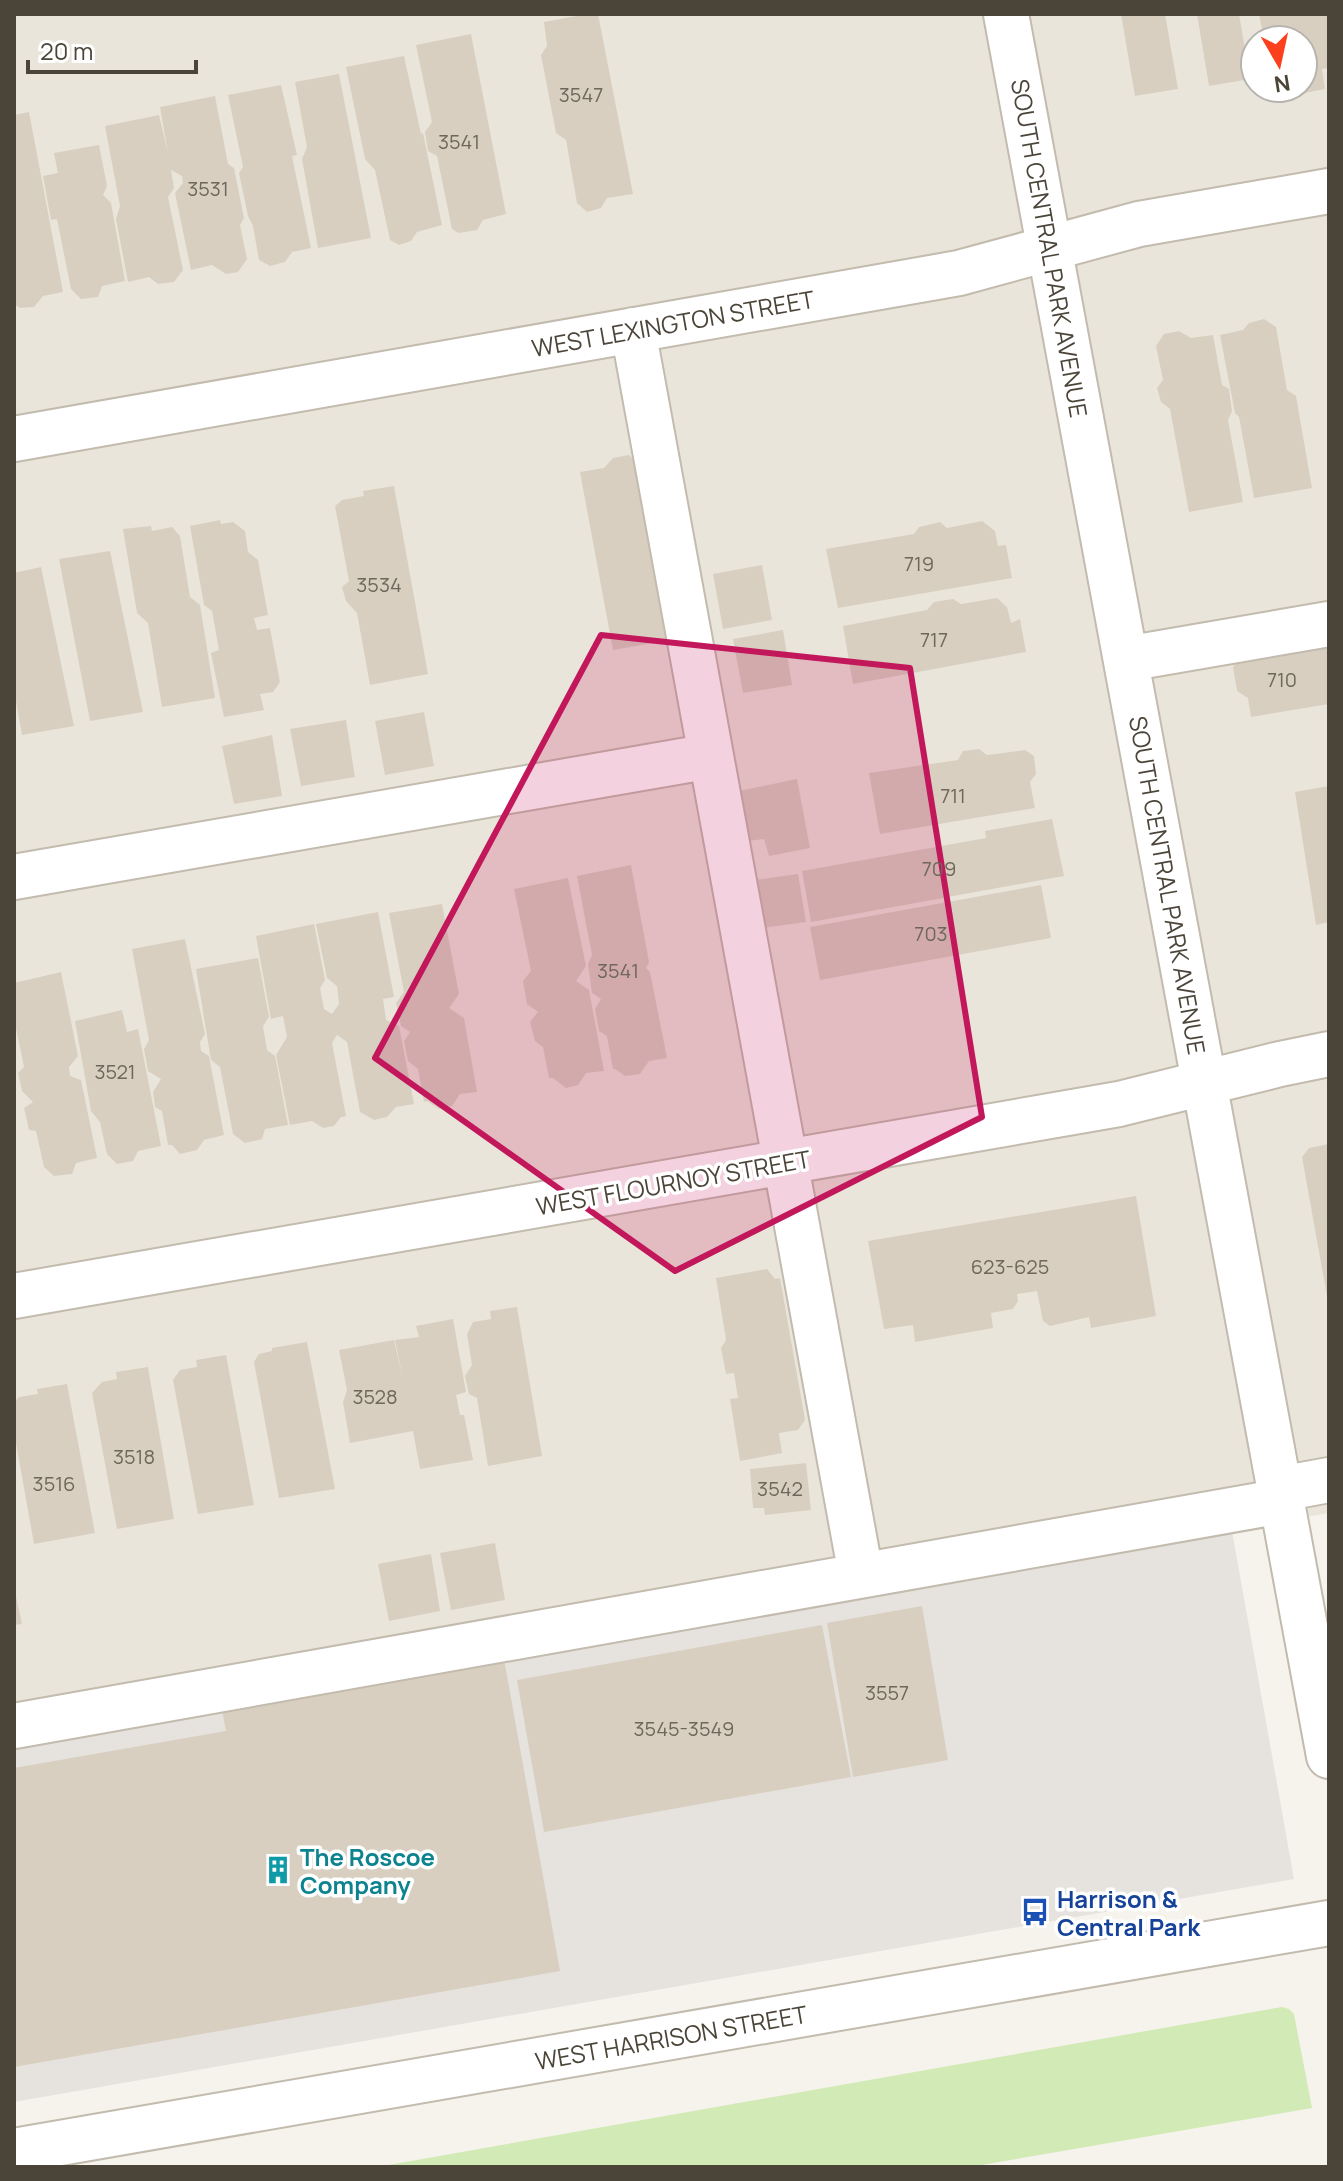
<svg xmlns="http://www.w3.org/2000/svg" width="1343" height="2181" viewBox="0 0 1343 2181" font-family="Manrope,sans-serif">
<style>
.residential{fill:#eae5da;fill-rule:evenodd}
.industrial{fill:#e6e2dd}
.green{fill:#d2eab5}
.building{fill:#d8cfc1}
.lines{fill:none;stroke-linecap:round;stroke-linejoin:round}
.minor-casing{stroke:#c2bbae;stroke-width:48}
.minor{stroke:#fff;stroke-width:44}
.marked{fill:#c2185b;fill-opacity:0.2;stroke:#c2185b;stroke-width:6;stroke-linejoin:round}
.labels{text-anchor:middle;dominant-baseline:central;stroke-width:7;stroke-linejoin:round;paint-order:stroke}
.number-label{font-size:20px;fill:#6e675b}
.street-label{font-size:24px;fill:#4b4439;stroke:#fff}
.culture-label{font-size:24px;font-weight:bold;fill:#0d838f;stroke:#fff;text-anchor:start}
.transit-label{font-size:24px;font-weight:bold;fill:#164399;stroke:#fff;text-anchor:start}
</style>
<rect width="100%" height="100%" fill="#f6f3ec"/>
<path class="residential" d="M14,14h1315v1499l-1315,232zM1255,40h48v48h-48z"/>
<path class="industrial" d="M1232,1531l62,348 -1280,223v-356z"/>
<path class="green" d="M1282,2007l7,2 5,5 18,94 -342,59h-593z"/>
<path class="building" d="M587,14h11l35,180 -26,4 -6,10 -14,4 -10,-9 -11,-63 -10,-7 -15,-78 6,-9 -3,-24z
M1121,14h44l13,75 -43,7z
M1197,14h42l11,65 -41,7z
M1259,14h69l1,54 -7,1 3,20 -30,6 -2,-7h10v-48h-39z
M471,34l35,180 -23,6 -6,10 -18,3 -7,-4 -15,-73 -9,-5 -3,-19 7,-10 -16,-77z
M404,56l17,78 2,-1 19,92 -25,7 -6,9 -12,4 -9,-5 -15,-70 -10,-11 -19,-92z
M339,74l32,164 -53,10 -16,-89 5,-12 -12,-65z
M281,85l16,70 -5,1 19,92 -19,4 -7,10 -15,4 -11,-6 -6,-34 -5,-10 -9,-43 4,-6 -15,-72z
M215,96l13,68 6,4 10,50 -4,7 7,34 -9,13 -12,2 -14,-9 -21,5 -16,-77 8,-10 -1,-7 -11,-6 3,18 -6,9 15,73 -9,12 -16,2 -9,-7 -21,5 -12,-63 4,-13 -15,-80 54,-11 9,38 -8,-46z
M29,112l34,180 -20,4 -9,11 -14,1 -6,-4v-189z
M99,145l8,41 -4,9 8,8 14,78 -23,5 -4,11 -17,2 -10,-10 -14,-70 -6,1 -8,-44 15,-3 -4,-20z
M1264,319l12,8 11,63 9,6 16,92 -58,10 -15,-81 -4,-4 -15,-78 23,-5 6,-7z
M1179,331l12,7 22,-3 9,50 7,4 3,22 -4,9 15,82 -54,10 -19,-103 -9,-7 -4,-14 6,-8 -7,-34 8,-12z
M629,455l7,7 34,178 -57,10 -33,-178 24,-4 9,-10z
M394,486l34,188 -58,11 -13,-72 -11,-12 -4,-14 7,-6 -14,-75 7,-6 22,-4 -1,-5z
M220,520l1,4 12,-2 12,9 3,21 10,8 10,55 -14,3 3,12 13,-2 10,54 -7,10 -13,2 4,16 -40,7 -13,-64 8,-3 -7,-39 -8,-6 -14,-79z
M982,521l13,10 3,15 8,-1 6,33 -174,30 -12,-59 88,-15 5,-7 21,-5 7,6z
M151,526l1,5 20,-4 8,9 10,61 10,8 15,93 -53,9 -14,-84 -11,-10 -14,-84z
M110,551l33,161 -53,9 -31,-162z
M762,565l10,55 -49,9 -10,-55z
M41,567l33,159 -52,9 -8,-45v-117z
M997,598l10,9 4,16 9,-4 6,33 -173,32 -10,-58 84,-16 7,-8 19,-3 8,5z
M783,630l9,55 -49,8 -10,-54z
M1329,642v62l-78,13 -3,-19 -11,-7 -4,-24 8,-11z
M424,712l10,54 -49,9 -10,-54z
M346,720l9,57 -54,9 -11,-57z
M272,735l10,61 -48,8 -12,-58z
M979,749l8,6 38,-5 9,6 2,18 -6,8 5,26 -155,26 -11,-61 89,-13 5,-9z
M797,779l13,69 -41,8 -5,-17 -16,2 -9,-50z
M1329,786v136l-13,3 -21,-133z
M1052,819l12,57 -253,46 -9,-51 184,-33 -1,-7z
M631,865l18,97 -3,6 4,4 17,86 -18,3 -9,13 -15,2 -10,-7h-2l-6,-33 -8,-5 -4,-22 6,-10 -9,-6 -4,-29 4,-9 -15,-79z
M798,874l8,48 -44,6 -8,-48z
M568,878l18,88 -10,15 13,9 15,81 -18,2 -8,12 -12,3 -13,-10h-4l-6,-31 -8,-6 -5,-19 8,-10 -11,-8 -4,-23 8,-10 -17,-82z
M1041,885l10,53 -231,42 -10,-53z
M442,904l17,90 -10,14 15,10 13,74 -17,2 -8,12 -13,3 -12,-8 -3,1 -6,-33 -10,-8 -4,-20 6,-9 -9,-6 -5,-23 8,-11 -15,-79z
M378,912l16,85 -11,2 3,21 13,6 15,78 -18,3 -9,10 -13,3 -14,-8 -13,-70 -10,-7 -5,8 14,73 -5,1 -7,9 -11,2 -11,-7 -22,4 -14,-70 11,-18 -4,-21 -12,3 -15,-83 58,-12 11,56 -5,8 4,21 8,5 7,-10 -2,-18 -10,-8 -11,-54z
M185,939l20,95 -5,8 1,9 8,5 15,79 -20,5 -7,10 -17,4 -8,-9h-4l-6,-34 -7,-4 -2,-15 8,-13 -13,-8 -4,-22 5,-9 -17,-91z
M258,958l11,59 -6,9 4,24 8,6 13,69 -23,4 -3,10 -17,4 -12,-9 -13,-67 -9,-7 -15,-91z
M61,972l17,84 -9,11 1,9 11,4 16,78 -21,5 -4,11 -18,2 -10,-9 -8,-36 -7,-1 -5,-22 9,-6 -11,-11 -4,-18 6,-6 -10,-49v-35z
M122,1010l5,22 11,-3 23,117 -23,5 -5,10 -16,3 -10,-10 -7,-32 -9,-11 -16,-90z
M1329,1144v152h-2l-25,-139 7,-9z
M1136,1196l20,120 -65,12 -2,-11 -39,9 -7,-5 -6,-30 -20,3 1,7 -5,8 -22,4 2,15 -78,14 -2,-17 -29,4 -16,-88z
M767,1269l8,10 5,-1 25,142 -7,10 -19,3 3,20 -42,8 -10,-62 8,-1 -4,-25 -8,1 -5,-26 5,-8 -10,-62z
M517,1307l25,149 -54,10 -11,-68 -8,-4 -4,-18 7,-11 -5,-31 6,-12 18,-3 -1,-8z
M453,1319l13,73 -10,3 4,20h4l9,45 -53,9 -7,-38 -63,12 -7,-41 4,-12 -8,-40 55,-10 9,39 -8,-39 24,-3 -3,-11z
M307,1342l28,147 -56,9 -25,-136 5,-8 13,-3v-3z
M226,1355l28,150 -56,9 -25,-134 7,-10 17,-3 -1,-7z
M148,1367l26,152 -57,10 -25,-136 10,-11 15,-3 -1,-7z
M67,1384l28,149 -61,11 -20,-112v-29l5,-6 19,-3 -1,-5z
M806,1463l5,47 -46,5 -1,-7h-11l-3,-39z
M495,1543l10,57 -54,10 -11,-57z
M431,1554l9,57 -51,10 -11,-57z
M15,1592l7,32 -8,1v-32z
M922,1606l26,154 -95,17 -26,-154z
M822,1625l29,152 -307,55 -27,-152z
M504,1659l56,312 -546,96v-299l212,-37 -4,-21z"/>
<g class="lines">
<defs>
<path id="minor" d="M1006,14l323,1742
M633,330l228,1245
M14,439l945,-166 180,-49 190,-33
M1126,659l203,-35
M14,877l697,-121
M14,1296l1105,-192 161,-40 49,-10
M1280,1489l49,-9
M14,1726l1268,-225
M14,2151l1315,-228"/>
</defs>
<use href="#minor" class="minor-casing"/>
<use href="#minor" class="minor"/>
</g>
<path class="marked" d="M601,635l309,33 72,449 -307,154 -300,-213z"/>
<defs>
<symbol id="building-bare" viewBox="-9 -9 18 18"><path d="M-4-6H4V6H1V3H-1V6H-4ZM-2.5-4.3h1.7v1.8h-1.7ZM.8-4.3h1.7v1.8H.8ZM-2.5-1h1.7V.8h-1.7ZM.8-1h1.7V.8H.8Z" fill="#0f9aa8" stroke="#fff" stroke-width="2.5" paint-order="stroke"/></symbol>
<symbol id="bus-bare" viewBox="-9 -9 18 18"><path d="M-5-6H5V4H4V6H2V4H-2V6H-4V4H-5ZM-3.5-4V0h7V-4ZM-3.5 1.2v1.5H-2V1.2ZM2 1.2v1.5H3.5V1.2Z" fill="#1a4fb4" stroke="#fff" stroke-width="2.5" paint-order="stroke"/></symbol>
</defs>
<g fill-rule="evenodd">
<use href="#building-bare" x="258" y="1850" width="40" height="40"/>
<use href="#bus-bare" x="1015" y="1892" width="40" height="40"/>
</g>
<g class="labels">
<g class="number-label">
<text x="581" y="94">3547</text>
<text x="459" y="141">3541</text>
<text x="208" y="188">3531</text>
<text x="919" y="563">719</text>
<text x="379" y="584">3534</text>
<text x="934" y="639">717</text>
<text x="1282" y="679">710</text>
<text x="953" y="795">711</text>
<text x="939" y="868">709</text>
<text x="931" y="933">703</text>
<text x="618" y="970">3541</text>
<text x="115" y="1071">3521</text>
<text x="1010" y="1266">623-625</text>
<text x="375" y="1396">3528</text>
<text x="134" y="1456">3518</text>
<text x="54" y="1483">3516</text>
<text x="780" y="1488">3542</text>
<text x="887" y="1692">3557</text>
<text x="684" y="1728">3545-3549</text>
</g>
<g class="street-label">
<text transform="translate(1050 248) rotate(80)">SOUTH CENTRAL PARK AVENUE</text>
<text transform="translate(673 323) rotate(-10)">WEST LEXINGTON STREET</text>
<text transform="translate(1168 885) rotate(80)">SOUTH CENTRAL PARK AVENUE</text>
<text transform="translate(673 1182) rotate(-10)">WEST FLOURNOY STREET</text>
<text transform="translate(671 2037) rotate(-10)">WEST HARRISON STREET</text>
</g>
<g class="culture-label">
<text x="300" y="1856">The Roscoe<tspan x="300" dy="28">Company</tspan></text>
</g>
<g class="transit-label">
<text x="1057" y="1898">Harrison &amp;<tspan x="1057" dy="28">Central Park</tspan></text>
</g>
</g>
<rect width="1343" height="2181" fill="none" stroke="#4b4439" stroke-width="32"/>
<g transform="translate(1279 64) rotate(171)"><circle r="38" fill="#ffffff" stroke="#b7b4b0" stroke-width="2"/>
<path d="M0-6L14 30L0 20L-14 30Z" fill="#fc3f1d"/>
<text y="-12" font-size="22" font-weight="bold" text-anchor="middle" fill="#4b4439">N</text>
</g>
<path d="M28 60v12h168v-12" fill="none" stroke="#4b4439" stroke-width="4"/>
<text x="40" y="60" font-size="24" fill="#4b4439" stroke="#ffffff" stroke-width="6" paint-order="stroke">20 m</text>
</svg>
